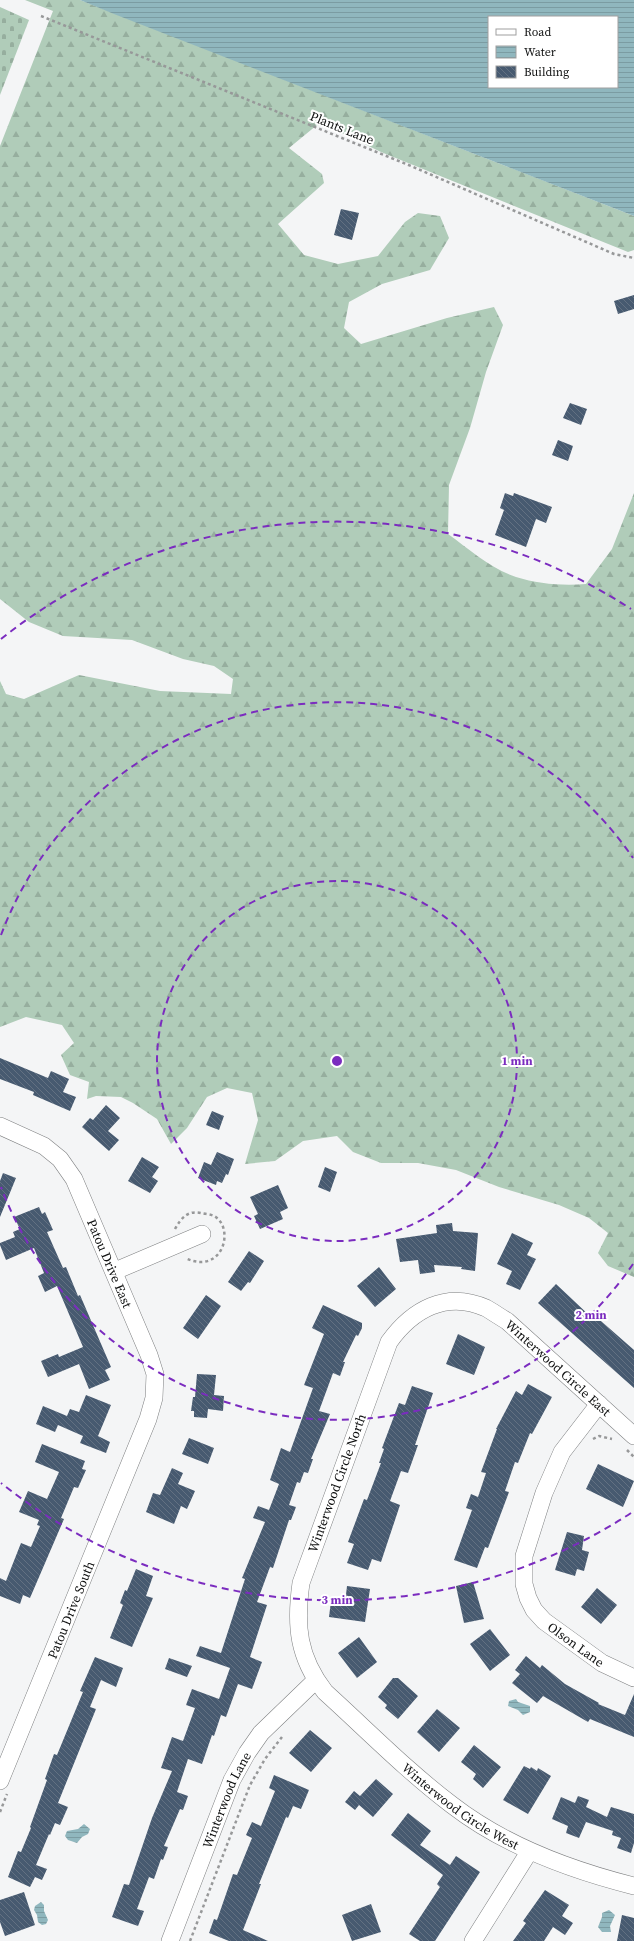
<svg xmlns="http://www.w3.org/2000/svg" width="634" height="1941" viewBox="0 0 634 1941" font-family="'Source Serif 4',serif">
<style>
.forest{fill:url(#forest-firs)}
.cemetery{fill:url(#cemetery-stones)}
.water{fill:url(#water-rules);fill-rule:evenodd}
.building{fill:url(#building-back-hatch)}
.lines{fill:none;stroke-linecap:round;stroke-linejoin:round}
.minor-casing{stroke:#7f8082;stroke-width:18}
.path{stroke:#979899;stroke-width:2.5;stroke-dasharray:3 3;stroke-linecap:butt}
.minor{stroke:#fff;stroke-width:17}
.ring{fill:none;stroke:#7b2cbf;stroke-width:2;stroke-dasharray:7 5}
.labels{text-anchor:middle;dominant-baseline:central;stroke-width:4;stroke-linejoin:round;paint-order:stroke}
.street-label{font-size:13px;fill:#0f1010;stroke:#fff}
.centre{fill:#7b2cbf;stroke:#fff;stroke-width:2}
.ring-label{font-size:12px;text-anchor:middle;font-weight:bold;fill:#7b2cbf;stroke:#fff;stroke-width:4;stroke-linejoin:round;paint-order:stroke}
</style>
<defs>
<pattern id="forest-firs" width="22" height="20" patternUnits="userSpaceOnUse"><rect width="22" height="20" fill="#b0ccb9"/><path d="M5 1l3.5 6h-7zM16 11l3.5 6h-7z" fill="#96ae9e"/></pattern>
<pattern id="cemetery-stones" width="16" height="16" patternUnits="userSpaceOnUse"><rect width="16" height="16" fill="#b0ccb9"/><path d="M2 7V4a2 2 0 0 1 4 0v3zM10 15v-3a2 2 0 0 1 4 0v3z" fill="#96ae9e"/></pattern>
<pattern id="water-rules" width="6" height="5" patternUnits="userSpaceOnUse"><rect width="6" height="5" fill="#90b7be"/><path d="M0 2.5h6" fill="none" stroke="#7b9ca2"/></pattern>
<pattern id="building-back-hatch" width="6" height="6" patternUnits="userSpaceOnUse"><rect width="6" height="6" fill="#475a70"/><path d="M-1 5l2 2M0 0l6 6M5-1l2 2" fill="none" stroke="#637182"/></pattern>
</defs>
<rect width="100%" height="100%" fill="#f4f5f6"/>
<path class="forest" d="M25,0h55l554,216v34l-6,2 -247,-100 -48,-23 -16,-4 -28,23 33,26 2,9 -46,41 26,31 34,9 40,-8 27,-34 13,-9 22,3 9,22 -19,32 -48,14 -33,18 -5,26 17,16 86,-26 47,-11 9,18 -17,47 -16,56 -21,57 -1,49c21,15 43,35 68,43 22,7 47,9 70,7l26,-35 22,-56v784l-26,-11 -10,-13 10,-20 -19,-15 -30,-13 -60,-18 -43,-17 -38,-7h-37l-28,-11 -16,-16 -34,5 -28,20 -30,3 13,-44 -6,-27 -25,-5 -20,9 -20,31 -16,16 -14,-25 -24,-16 -12,-6 -25,-1 -9,3 2,-17 -19,-7 -9,-20 13,-12 -12,-18 -36,-8 -26,10v-346l6,13 18,5 55,-24 81,16 71,3 2,-15 -19,-13 -31,-7 -51,-19 -69,-4 -34,-14 -29,-23v-453l53,-135z"/>
<path class="cemetery" d="M0,7l29,13 -29,75z"/>
<path class="water" d="M80,0h554v216l-520,-202zM489,17h128v70h-128z
M516,1699l2,3 12,4v6l-7,3 -5,-5 -10,-4 1,-5z
M84,1824l6,5 -2,5 -6,3 -5,6 -9,-3 -3,-4 2,-5 11,-2z
M41,1902l3,3v6l4,9 -2,4 -4,1 -4,-3 -1,-7 -3,-5 1,-4z
M609,1910l6,5 -5,11 1,6h-9l-4,-5 4,-10v-4z"/>
<path class="building" d="M341,209l18,4 -7,27 -18,-5z
M634,295v14l-16,5 -4,-13z
M570,403l17,6 -6,16 -18,-7z
M558,440l15,6 -5,15 -16,-6z
M505,493l8,3 1,-3 38,14 -6,16 -10,-4 -10,28 -31,-12 9,-25 -4,-2z
M0,1058l48,20 3,-7 18,8 -6,13 13,5 -6,14 -37,-16 1,-3 -34,-13z
M106,1105l14,13 -12,13 11,9 -10,11 -27,-24 8,-9 3,2z
M212,1111l12,5 -5,14 -13,-5z
M217,1152l17,7 -6,16 -2,-1 -4,9 -5,-2 -1,4 -18,-7 6,-16 7,3z
M142,1157l17,10 -7,10 6,4 -8,12 -22,-12z
M325,1167l12,5 -7,20 -12,-5z
M3,1173l13,5 -16,39v-36z
M278,1185l10,23 -8,4 3,7 -23,10 -6,-13 4,-2 -8,-17z
M39,1207l3,7 3,-2 8,18 -6,2 16,36 3,-1 12,29 2,-1 31,72 -6,3 5,10 -21,9 -10,-25 -31,13 -7,-16 17,-7 1,3 24,-10 -26,-61 -12,6 -7,-16 6,-3 -10,-25 -28,12 -6,-15v-2l15,-6 -2,-5 7,-3 -6,-12z
M452,1223l1,8 25,2 -3,38 -14,-2 1,-2 -28,-2 1,7 -15,2 -2,-14 -18,2 -4,-23 41,-6 -1,-8z
M512,1233l21,10 -6,12 9,4 -16,31 -14,-6 6,-13 -15,-7z
M249,1251l15,10 -14,22 -2,-1 -7,9 -13,-9z
M379,1267l17,22 -21,18 -18,-21z
M556,1284l35,33 2,-3 41,36v38l-96,-85z
M206,1295l15,11 -23,33 -15,-11z
M323,1305l39,18v5l-4,8 -2,-1 -13,27h2l-5,14 -7,-3 -14,38 11,3 -19,45h2l-5,14 -4,-1 -4,11 -3,-1 -8,23 7,2 -5,13h-2l-16,48 -3,-1 -13,35 10,3 -17,52 12,5 -10,27 -14,-5 -12,33 -5,-2 -7,21 -2,-1 -10,29 -14,-5 -11,33 11,4 -5,14 -3,-1 -16,37 4,1 -5,13 -2,-1 -7,20 -5,-2 -12,32 7,2 -6,15 -26,-9 12,-33 5,1 23,-67 20,-47 -11,-3 11,-31 11,4 12,-33 -9,-3 6,-16 27,10 11,-31 -34,-12 4,-10 21,7 24,-74 -3,-1 23,-56 -12,-4 5,-12 11,4 10,-26 -9,-4 11,-32 9,4 23,-64 -9,-3 20,-51 -12,-6z
M458,1334l27,13 -11,28 -28,-11z
M197,1374l19,1 -2,20 10,1 -1,15 -15,-2 -1,9 -13,-1v-6h-3l2,-14h2z
M528,1384l24,13 -20,37 -2,-1 -12,30 -3,-1 -10,29 4,1 -21,56 -3,-1 -8,21 -23,-8 18,-50 -6,-2 5,-14 7,3 8,-24 -5,-1 16,-43h-1l20,-38 6,4z
M412,1386l21,7 -18,52h3l-10,28 -7,-2 -11,30 10,4 -19,57 -9,-3 -4,11 -21,-7 7,-19 -6,-2 16,-43 3,1 14,-37h-2l5,-14 -2,-1 17,-45 6,2z
M86,1395l25,10 -13,31 12,6 -4,11 -26,-10 3,-7 -25,-11 -3,7 -19,-8 7,-18 24,10 3,-7 9,3z
M189,1438l25,10 -6,16 -26,-10z
M42,1444l43,17 -3,8 4,1 -8,18 -4,-1 -13,31 3,1 -34,79 -7,-3 -3,9 -20,-8v-18l6,3 15,-38 10,4 9,-21 -3,-1 2,-5 -20,-8 9,-21 19,8 12,-27 -24,-10z
M598,1464l36,17 -11,26 -37,-18z
M172,1468l11,5 -5,11 17,7 -8,18 -6,-3 -7,18 -28,-12 7,-19 7,2z
M567,1532l17,4 -2,14 7,2 -5,19 -7,-2 -2,7 -20,-6z
M136,1569l17,7 -7,20 7,2 -21,49 -22,-9 13,-33 -3,-2 5,-13 2,1z
M473,1582l11,37 -20,4 -8,-37z
M347,1586l23,3 -5,33 -36,-5 2,-16 14,2z
M597,1588l20,17 -16,19 -20,-17z
M490,1629l20,26 -20,16 -20,-27z
M359,1637l18,25 -20,16 -19,-25z
M526,1656l14,12 2,-3 23,19 34,19 -1,1 27,11 9,-21v43l-44,-18 -2,3 -45,-26 -6,7 -25,-20 8,-9 -5,-4z
M95,1657l28,11 -7,19 -15,-7 -11,27 6,2 -38,94 10,4 -8,18 -5,-2 -5,12 -1,-1 -13,31 11,4 -5,11 -7,-3 -5,10 -22,-10 10,-26 3,1 10,-24 -1,-1 17,-47 -2,-1 9,-25 3,1 26,-63 -3,-1z
M169,1658l23,8 -5,11 -22,-8z
M393,1678h5l20,18 -20,23 -13,-11 2,-3 -9,-8z
M437,1709l23,19 -21,24 -22,-20z
M310,1730l22,18 -21,24 -22,-19z
M474,1745l27,22 -18,21 -10,-9 3,-5 -15,-12z
M524,1766l6,3 1,-2 6,4 1,-3 13,8 -23,38 -25,-14z
M274,1775l35,15 -8,19 -8,-3 -5,12 -2,-1 -27,67h2l-18,46 25,11h-39l-20,-8 5,-14 3,1 16,-46 4,1 15,-37 -6,-3 6,-13 9,4 14,-35 -6,-3z
M376,1779l17,15 -20,23 -14,-12 -4,5 -10,-8 9,-11 6,5z
M578,1796l11,4 -3,7 21,10 4,-10 23,7v29l-3,10 -14,-5 4,-10 -9,-3 1,-4 -27,-9 -7,16 -13,-5 2,-7 -16,-7 9,-22 14,6z
M408,1813l23,18 -11,14 30,20 6,-9 24,16 -45,69h-15l-11,-7 31,-47 -3,-3 6,-9 -52,-40z
M545,1890l24,15 -7,11 11,7 -8,12 -12,-8 -9,14h-31l13,-18 -3,-2z
M24,1892l11,33 -30,11 -5,-14v-22z
M371,1904l10,28 -29,9 -10,-26z
M622,1915l12,3v23h-17z"/>
<g class="lines">
<defs>
<g id="minor">
<path id="s1" d="M0,1126l44,20 16,13 14,20 75,176 6,19 -1,24 -6,21 -148,362"/>
<path d="M115,1271l87,-37"/>
<path id="s2" d="M599,1404l-37,48 -18,41 -20,63v28l4,14 6,12 10,11 58,42 32,15"/>
<path id="s3" d="M634,1436l-127,-115c-7,-4 -14,-9 -21,-13 -40,-18 -74,2 -97,34l-88,241c-6,43 -3,74 24,109 42,38 82,79 127,113 53,41 118,65 182,81"/>
<path id="s4" d="M170,1941l62,-161 15,-27 14,-20 55,-53"/>
<path d="M473,1941l56,-89"/>
</g>
</defs>
<use href="#minor" class="minor-casing"/>
<path class="path" d="M41,16l370,150 203,88 20,4
M175,1229c6,-11 13,-19 26,-16 4,1 9,1 13,3 21,11 10,60 -29,42
M593,1439l6,-3 13,3
M627,1450l7,7
M0,1812l7,-18
M190,1941l60,-156 15,-26 17,-22"/>
<use href="#minor" class="minor"/>
</g>
<g class="ring">
<circle cx="337" cy="1061" r="180"/>
<path d="M633 1264A359 359 0 0 1 1 1187M1 935A359 359 0 0 1 633 858"/>
<path d="M631 1513A539 539 0 0 1 1 1483M1 639A539 539 0 0 1 631 609"/>
</g>
<g class="labels">
<g class="street-label">
<text transform="translate(342 128) rotate(22)">Plants Lane</text>
<text stroke="none"><textPath href="#s1" startOffset="185">Patou Drive East</textPath></text>
<text transform="translate(558 1368) rotate(42)">Winterwood Circle East</text>
<text transform="translate(337 1483) rotate(-70)">Winterwood Circle North</text>
<text transform="translate(71 1610) rotate(-68)">Patou Drive South</text>
<text stroke="none"><textPath href="#s2" startOffset="282">Olson Lane</textPath></text>
<text stroke="none"><textPath href="#s4" startOffset="152">Winterwood Lane</textPath></text>
<text stroke="none"><textPath href="#s3" startOffset="858">Winterwood Circle West</textPath></text>
</g>
</g>
<circle cx="337" cy="1061" r="6" class="centre"/>
<g class="ring-label">
<text x="517" y="1065">1 min</text>
<text x="591" y="1319">2 min</text>
<text x="337" y="1604">3 min</text>
</g>
<rect x="488" y="16" width="130" height="72" fill="#ffffff" stroke="#9f9f9f"/>
<rect x="496" y="29" width="20" height="6" fill="#ffffff" stroke="#9f9f9f"/>
<text x="524" y="36" font-size="12" fill="#0f1010">Road</text>
<rect x="496" y="46" width="20" height="12" fill="url(#water-rules)" stroke="#9f9f9f"/>
<text x="524" y="56" font-size="12" fill="#0f1010">Water</text>
<rect x="496" y="66" width="20" height="12" fill="url(#building-back-hatch)" stroke="#9f9f9f"/>
<text x="524" y="76" font-size="12" fill="#0f1010">Building</text>
</svg>
